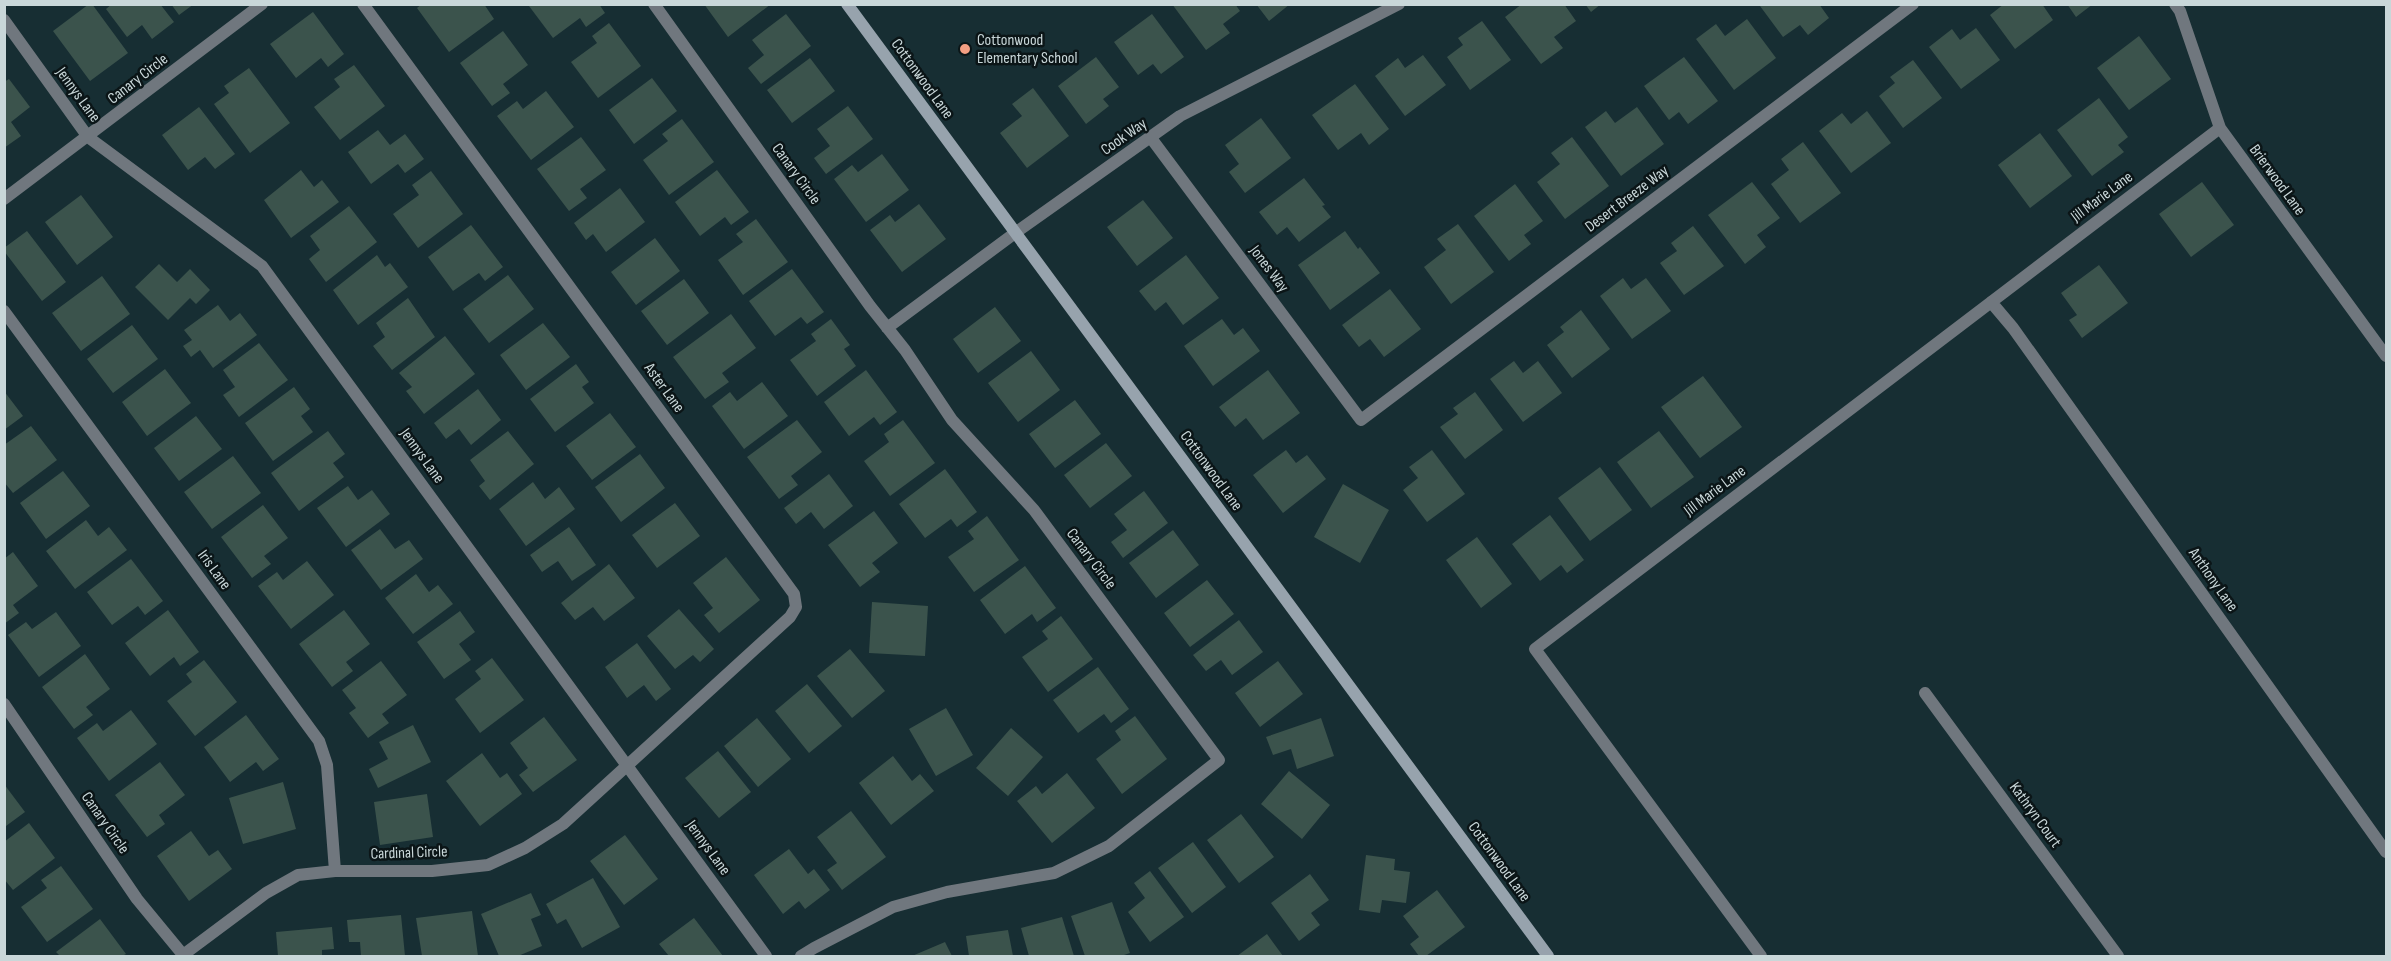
<svg xmlns="http://www.w3.org/2000/svg" width="2391" height="961" viewBox="0 0 2391 961" font-family="'Sofia Sans Condensed',sans-serif">
<style>
.building{fill:#3b534c}
.lines{fill:none;stroke-linecap:round;stroke-linejoin:round}
.street{stroke:#70777e;stroke-width:12}
.secondary{stroke:#97a3ad;stroke-width:12}
.poi-dot{fill:#f39f83;stroke:#0b1517;stroke-width:2}
.labels{text-anchor:middle;dominant-baseline:central;stroke-width:5;stroke-linejoin:round;paint-order:stroke}
.poi-label{font-size:16px;fill:#c9d7d9;stroke:#0b1517;text-anchor:start}
.street-label{font-size:16px;fill:#c9d7d9;stroke:#0b1517}
</style>
<rect width="100%" height="100%" fill="#172e33"/>
<path class="building" d="M89,4h3l36,49 -38,28 -37,-50z
M112,4h48l14,18 -22,17 -10,-14 -15,12 -21,-28z
M171,4h23l-15,11z
M422,4h62l10,15 -45,33 -32,-44z
M531,4h68l6,9 -19,14 -6,-9 -27,20 -24,-32z
M704,4h67l-43,33z
M1172,4h63l5,7 -17,13 7,9 -24,17z
M1256,4h34l-21,17z
M1522,4h42l12,17 -22,16 9,11 -22,16 -36,-47z
M1585,4h16l-10,8z
M1761,4h58l10,14 -21,17 -8,-10 -17,12 -23,-31z
M2004,4h38l11,16 -38,29 -25,-34z
M2067,4h26l-17,13z
M313,12l31,42 -16,13 -7,-9 -25,20 -26,-34z
M786,14l25,32 -50,38 -13,-16 16,-13 -12,-15z
M1152,14l32,43 -23,17 -8,-10 -15,11 -24,-33z
M1747,19l29,39 -42,32 -38,-51 20,-15 9,12z
M1482,21l29,39 -41,30 -23,-33 16,-12 -5,-7z
M609,23l32,43 -43,32 -27,-36 26,-19 -5,-7z
M1976,28l24,32 -39,29 -32,-42 23,-18 8,11z
M503,31l25,34 -25,19 7,9 -18,13 -32,-43z
M2139,36l32,43 -42,31 -32,-42z
M1423,55l23,30 -41,31 -30,-40 23,-18 7,10z
M1096,57l23,30 -16,12 6,7 -23,18 -28,-38z
M1684,57l34,44 -30,23 -9,-12 -10,8 -25,-34z
M810,58l25,33 -43,32 -25,-33z
M1913,60l29,38 -39,30 -24,-32 16,-13 -5,-6z
M354,65l31,41 -45,34 -26,-33 26,-20 -6,-8z
M249,68l41,55 -40,30 -36,-49 15,-11 -5,-7z
M652,78l25,33 -43,33 -25,-34z
M9,79l21,28 -19,15 10,14 -17,12v-66z
M1355,84l34,45 -20,16 -8,-12 -23,17 -26,-35z
M1033,88l36,48 -42,32 -27,-35 22,-17 -10,-12z
M546,91l28,36 -43,33 -34,-44 20,-15 6,8z
M2099,98l29,39 -10,8 6,7 -32,24 -35,-46z
M848,106l25,33 -47,35 -12,-16 16,-12 -13,-17z
M199,107l36,47 -20,15 -10,-12 -17,13 -26,-35z
M1637,107l27,37 -43,32 -36,-49 21,-16 9,12z
M1867,111l24,32 -40,30 -32,-42 23,-18 9,11z
M1261,118l30,40 -46,35 -16,-21 10,-8 -14,-19z
M682,119l32,43 -45,33 -26,-35 25,-19 -6,-7z
M378,130l12,15 15,-11 19,25 -19,14 -7,-9 -27,20 -23,-32z
M2040,133l32,43 -42,32 -32,-43z
M581,137l25,33 -26,19 7,9 -18,13 -32,-42z
M1572,137l37,49 -44,33 -28,-37 23,-18 -9,-11z
M1803,142l38,51 -41,30 -29,-39 18,-14 -8,-11z
M882,154l27,36 -43,32 -32,-43 18,-14 6,7z
M301,170l13,17 8,-7 17,22 -48,36 -27,-38z
M717,170l32,42 -18,13 -6,-8 -25,19 -25,-34z
M431,171l32,43 -45,34 -25,-34 26,-19 -7,-10z
M1304,178l21,27 -3,1 9,11 -32,25 -12,-15 -10,8 -18,-23z
M1752,182l28,36 -23,17 9,12 -21,17 -37,-49z
M2202,182l32,43 -43,32 -32,-43z
M1515,184l28,37 -19,14 7,9 -22,17 -35,-45z
M620,188l25,34 -39,30 -13,-18 -7,6 -12,-17z
M81,195l32,42 -36,28 -32,-43z
M1143,200l30,38 -36,28 -30,-39z
M919,204l27,35 -44,33 -32,-42 20,-15 5,7z
M349,206l28,36 -51,40 -17,-23 11,-9 -10,-14z
M756,219l32,43 -45,33 -25,-35 25,-18 -7,-8z
M1458,224l36,48 -43,32 -27,-37 22,-17 -9,-11z
M471,225l32,42 -18,14 -6,-8 -26,18 -25,-34z
M1693,226l31,40 -40,29 -24,-32 17,-12 -6,-8z
M27,231l39,51 -24,19 -38,-50v-3z
M1345,231l13,18 2,-2 20,26 -50,37 -32,-45z
M655,238l25,33 -44,34 -25,-33z
M377,255l8,12 5,-4 18,24 -50,38 -25,-35z
M1186,255l33,43 -36,27 -17,-23 -11,9 -16,-20z
M159,264l18,18 13,-13 20,21 -14,14 -6,-6 -22,22 -33,-33z
M2099,265l29,38 -46,35 -13,-18 8,-5 -16,-22z
M792,269l32,43 -17,12 -6,-7 -26,19 -26,-35z
M508,275l26,34 -45,34 -26,-34z
M102,276l28,38 -49,37 -29,-38z
M1623,278l8,11 15,-11 25,33 -39,28 -32,-43z
M684,279l25,34 -42,32 -26,-34z
M1390,289l31,40 -37,28 -14,-18 -11,8 -17,-22z
M408,298l27,39 -43,33 -19,-24 12,-9 -9,-14z
M218,305l12,16 10,-8 17,22 -44,33 -13,-18 -9,7 -8,-11 9,-6 -8,-10z
M995,307l26,34 -43,32 -25,-34z
M1581,310l29,39 -38,29 -25,-33 17,-13 -4,-5z
M731,314l25,34 -34,25 7,9 -24,17 -32,-42z
M831,319l19,26 -6,4 12,17 -39,30 -27,-36 26,-19 -5,-7z
M1222,319l12,16 9,-7 17,23 -47,35 -29,-40z
M543,323l27,34 -44,33 -26,-35z
M132,325l26,34 -45,34 -26,-34z
M445,336l30,38 -51,40 -18,-23 6,-4 -13,-14z
M259,343l29,37 -49,37 -16,-22 12,-8 -12,-17z
M1031,351l29,39 -42,32 -30,-39z
M1514,361l9,12 15,-12 24,32 -39,29 -33,-43z
M576,364l13,18 -7,5 12,16 -39,29 -25,-33z
M165,369l26,34 -44,33 -25,-34z
M866,370l31,42 -17,13 -6,-8 -25,19 -25,-34z
M1268,370l32,43 -37,27 -17,-22 -11,9 -16,-20z
M1703,376l39,51 -42,31 -39,-51z
M762,382l26,34 -44,33 -32,-43 18,-14 7,9z
M294,387l16,22 -9,7 12,16 -40,29 -28,-38z
M478,389l23,31 -30,25 -12,-16 -13,10 -12,-16z
M4,391l19,25 -19,14z
M1475,392l28,38 -38,29 -25,-32 18,-13 -5,-6z
M1075,400l26,34 -46,34 -26,-34z
M610,413l26,34 -44,33 -26,-34z
M196,416l26,33 -43,32 -25,-33z
M797,420l25,32 -31,24 7,9 -19,14 -32,-42z
M903,420l32,43 -45,33 -26,-35 25,-19 -5,-8z
M31,426l26,34 -44,33 -9,-11v-37z
M328,431l17,23 -12,9 11,14 -45,34 -28,-38z
M508,431l26,33 -44,36 -11,-14 6,-5 -15,-21z
M1659,431l35,46 -43,31 -34,-46z
M1106,443l26,33 -42,32 -26,-33z
M1286,450l10,13 11,-8 19,24 -43,34 -30,-38z
M1432,450l33,44 -38,28 -24,-32 15,-12 -9,-11z
M640,454l25,34 -44,34 -26,-35z
M233,456l28,37 -49,36 -28,-37z
M1600,467l32,43 -42,31 -32,-43z
M945,469l32,43 -20,15 -6,-8 -26,19 -26,-34z
M63,471l27,35 -44,33 -26,-36z
M829,474l24,32 -29,23 -13,-17 -15,12 -12,-16z
M533,482l12,17 14,-12 16,22 -49,37 -27,-37z
M1343,484l46,26 -29,53 -46,-26z
M348,486l10,14 14,-10 18,24 -44,33 -29,-39z
M1144,491l24,32 -45,35 -12,-16 16,-12 -13,-16z
M675,503l25,33 -43,32 -25,-33z
M263,505l25,33 -24,18 7,8 -19,14 -31,-41z
M874,511l24,32 -26,20 8,9 -20,15 -32,-42z
M1550,515l34,45 -17,13 -6,-8 -21,16 -28,-37z
M987,516l32,44 -45,32 -26,-35 26,-18 -6,-8z
M86,520l12,16 11,-9 18,23 -52,39 -29,-38z
M569,527l27,38 -24,16 -14,-20 -16,11 -12,-17z
M380,529l15,20 14,-9 14,19 -42,31 -30,-40z
M1173,530l26,35 -43,33 -27,-35z
M1477,537l35,47 -31,24 -35,-48z
M13,552l25,34 -25,19 6,8 -15,11v-65z
M726,557l34,43 -41,33 -15,-18 9,-7 -20,-25z
M131,559l32,42 -18,14 -7,-9 -26,19 -25,-33z
M307,561l27,34 -43,34 -33,-43 19,-14 6,8z
M609,564l26,34 -31,23 -11,-14 -18,13 -14,-17z
M1025,566l31,42 -19,14 -5,-8 -27,20 -25,-34z
M416,574l13,18 9,-7 15,19 -40,30 -28,-36z
M1207,580l27,34 -44,33 -26,-34z
M872,602l56,4 -3,50 -56,-3z
M679,609l35,40 -14,13 -7,-7 -18,14 -28,-33z
M168,610l31,42 -19,14 -6,-9 -24,19 -25,-33z
M344,610l26,34 -24,18 7,9 -21,16 -33,-43z
M460,611l15,21 -16,12 12,16 -27,19 -27,-37z
M56,612l25,34 -42,31 -31,-42 18,-13 6,7z
M1061,616l32,43 -45,33 -26,-35 26,-18 -6,-8z
M1239,620l24,32 -31,23 -11,-15 -15,11 -13,-16z
M637,643l34,46 -15,12 -12,-16 -17,13 -22,-31z
M850,649l35,42 -33,27 -35,-42z
M85,654l25,35 -24,18 7,8 -19,14 -32,-42z
M492,658l32,42 -44,33 -25,-34 26,-20 -6,-8z
M204,660l33,42 -42,34 -28,-35 25,-19 -6,-8z
M381,661l26,34 -25,19 7,9 -21,15 -19,-25 7,-5 -14,-18z
M1278,661l25,33 -43,33 -25,-34z
M1098,667l31,42 -18,14 -7,-9 -26,19 -25,-33z
M807,684l35,42 -33,27 -34,-42z
M946,708l27,47 -37,21 -27,-47z
M131,710l26,34 -48,37 -32,-43 20,-15 6,8z
M246,715l33,44 -16,12 -7,-9 -26,20 -26,-35z
M1135,716l32,43 -45,35 -26,-35 25,-19 -6,-9z
M544,717l33,43 -44,32 -14,-17 9,-7 -18,-25z
M757,718l34,41 -33,28 -34,-41z
M1321,718l13,38 -37,13 -6,-20 -18,6 -7,-18z
M413,725l18,37 -53,26 -9,-19 19,-10 -9,-17z
M1011,728l32,29 -35,39 -32,-28z
M718,751l33,41 -32,26 -34,-40z
M482,753l18,25 7,-5 15,21 -42,32 -34,-45z
M893,756l19,25 8,-7 14,17 -43,34 -32,-42z
M160,762l25,33 -26,20 6,9 -18,13 -32,-42z
M1289,771l41,34 -28,34 -41,-35z
M1067,773l28,35 -43,35 -35,-42 19,-15 6,8z
M283,782l13,47 -53,15 -14,-46z
M4,784l21,28 -19,14 -2,-3z
M427,794l6,43 -53,8 -6,-43z
M851,811l35,46 -44,33 -15,-20 10,-7 -20,-26z
M1241,814l33,43 -35,26 -32,-43z
M29,823l26,35 -42,32 -9,-11v-37z
M191,831l18,25 9,-6 14,19 -43,32 -32,-45z
M625,835l33,44 -34,26 -34,-44z
M1193,842l33,45 -34,26 -34,-45z
M789,849l19,25 6,-5 16,21 -25,19 -6,-8 -16,13 -29,-39z
M1366,855l29,4 -1,11 16,2 -4,31 -24,-3 -2,13 -21,-3z
M61,866l32,43 -46,33 -26,-35 26,-19 -6,-8z
M1150,871l34,46 -34,25 -22,-30 17,-14 -11,-15z
M1310,874l19,26 -18,13 9,12 -21,16 -28,-38z
M593,878l27,49 -38,21 -16,-29 -9,5 -11,-20z
M1437,890l28,37 -39,29h-7l-9,-12 9,-7 -16,-21z
M531,893l10,22 -10,4 11,27 -24,10h-19l-18,-42z
M1112,902l18,51 -9,3h-36l-14,-40z
M472,911l6,45h-56l-6,-38z
M401,915l4,41h-44l-1,-14h-11l-2,-22z
M1062,917l12,39h-45l-8,-28z
M694,918l29,38h-54l-10,-12z
M100,919l26,35 -4,2h-62l-4,-4z
M332,927l2,22 -12,1v6h-44l-2,-24z
M1008,930l5,26h-44l-3,-20z
M1267,934l16,22h-46z
M945,942l7,14h-40z"/>
<g class="lines">
<path class="street" d="M654,4l216,302 35,44 47,70 82,90 185,250 -110,86 -55,27 -107,19 -54,15 -79,41 -13,8
M2175,4l5,7 40,117 166,228
M4,20l84,117 174,129 504,690
M1151,138l210,282 552,-416
M4,199l258,-195
M1991,302l22,26 373,524
M4,311l315,430 8,24 8,106
M887,328l128,-95 165,-117 219,-112
M1925,693l193,263
M4,704l133,195 47,57
M183,955l83,-62 32,-18 37,-4h97l56,-6 37,-17 38,-24 227,-207 6,-10 -2,-13 -431,-590
M1761,956l-226,-307 685,-521"/>
<path class="secondary" d="M847,4l701,952"/>
</g>
<circle class="poi-dot" cx="965" cy="49" r="6"/>
<g class="labels">
<g class="poi-label">
<text x="977" y="40">Cottonwood<tspan x="977" dy="18">Elementary School</tspan></text>
</g>
<g class="street-label">
<text transform="translate(138 79) rotate(-38)">Canary Circle</text>
<text transform="translate(922 79) rotate(54)">Cottonwood Lane</text>
<text transform="translate(78 95) rotate(54)">Jennys Lane</text>
<text transform="translate(1124 137) rotate(-35)">Cook Way</text>
<text transform="translate(796 174) rotate(54)">Canary Circle</text>
<text transform="translate(2277 180) rotate(54)">Brierwood Lane</text>
<text transform="translate(2102 197) rotate(-37)">Jill Marie Lane</text>
<text transform="translate(1627 199) rotate(-37)">Desert Breeze Way</text>
<text transform="translate(1269 269) rotate(53)">Jones Way</text>
<text transform="translate(664 388) rotate(54)">Aster Lane</text>
<text transform="translate(422 456) rotate(54)">Jennys Lane</text>
<text transform="translate(1211 471) rotate(54)">Cottonwood Lane</text>
<text transform="translate(1715 491) rotate(-37)">Jill Marie Lane</text>
<text transform="translate(1091 559) rotate(53)">Canary Circle</text>
<text transform="translate(214 570) rotate(54)">Iris Lane</text>
<text transform="translate(2213 580) rotate(55)">Anthony Lane</text>
<text transform="translate(2035 815) rotate(54)">Kathryn Court</text>
<text transform="translate(105 823) rotate(55)">Canary Circle</text>
<text transform="translate(708 848) rotate(54)">Jennys Lane</text>
<text transform="translate(409 853) rotate(-2)">Cardinal Circle</text>
<text transform="translate(1499 862) rotate(54)">Cottonwood Lane</text>
</g>
</g>
<rect width="2391" height="961" fill="none" stroke="#c9d7d9" stroke-width="12"/>
</svg>
